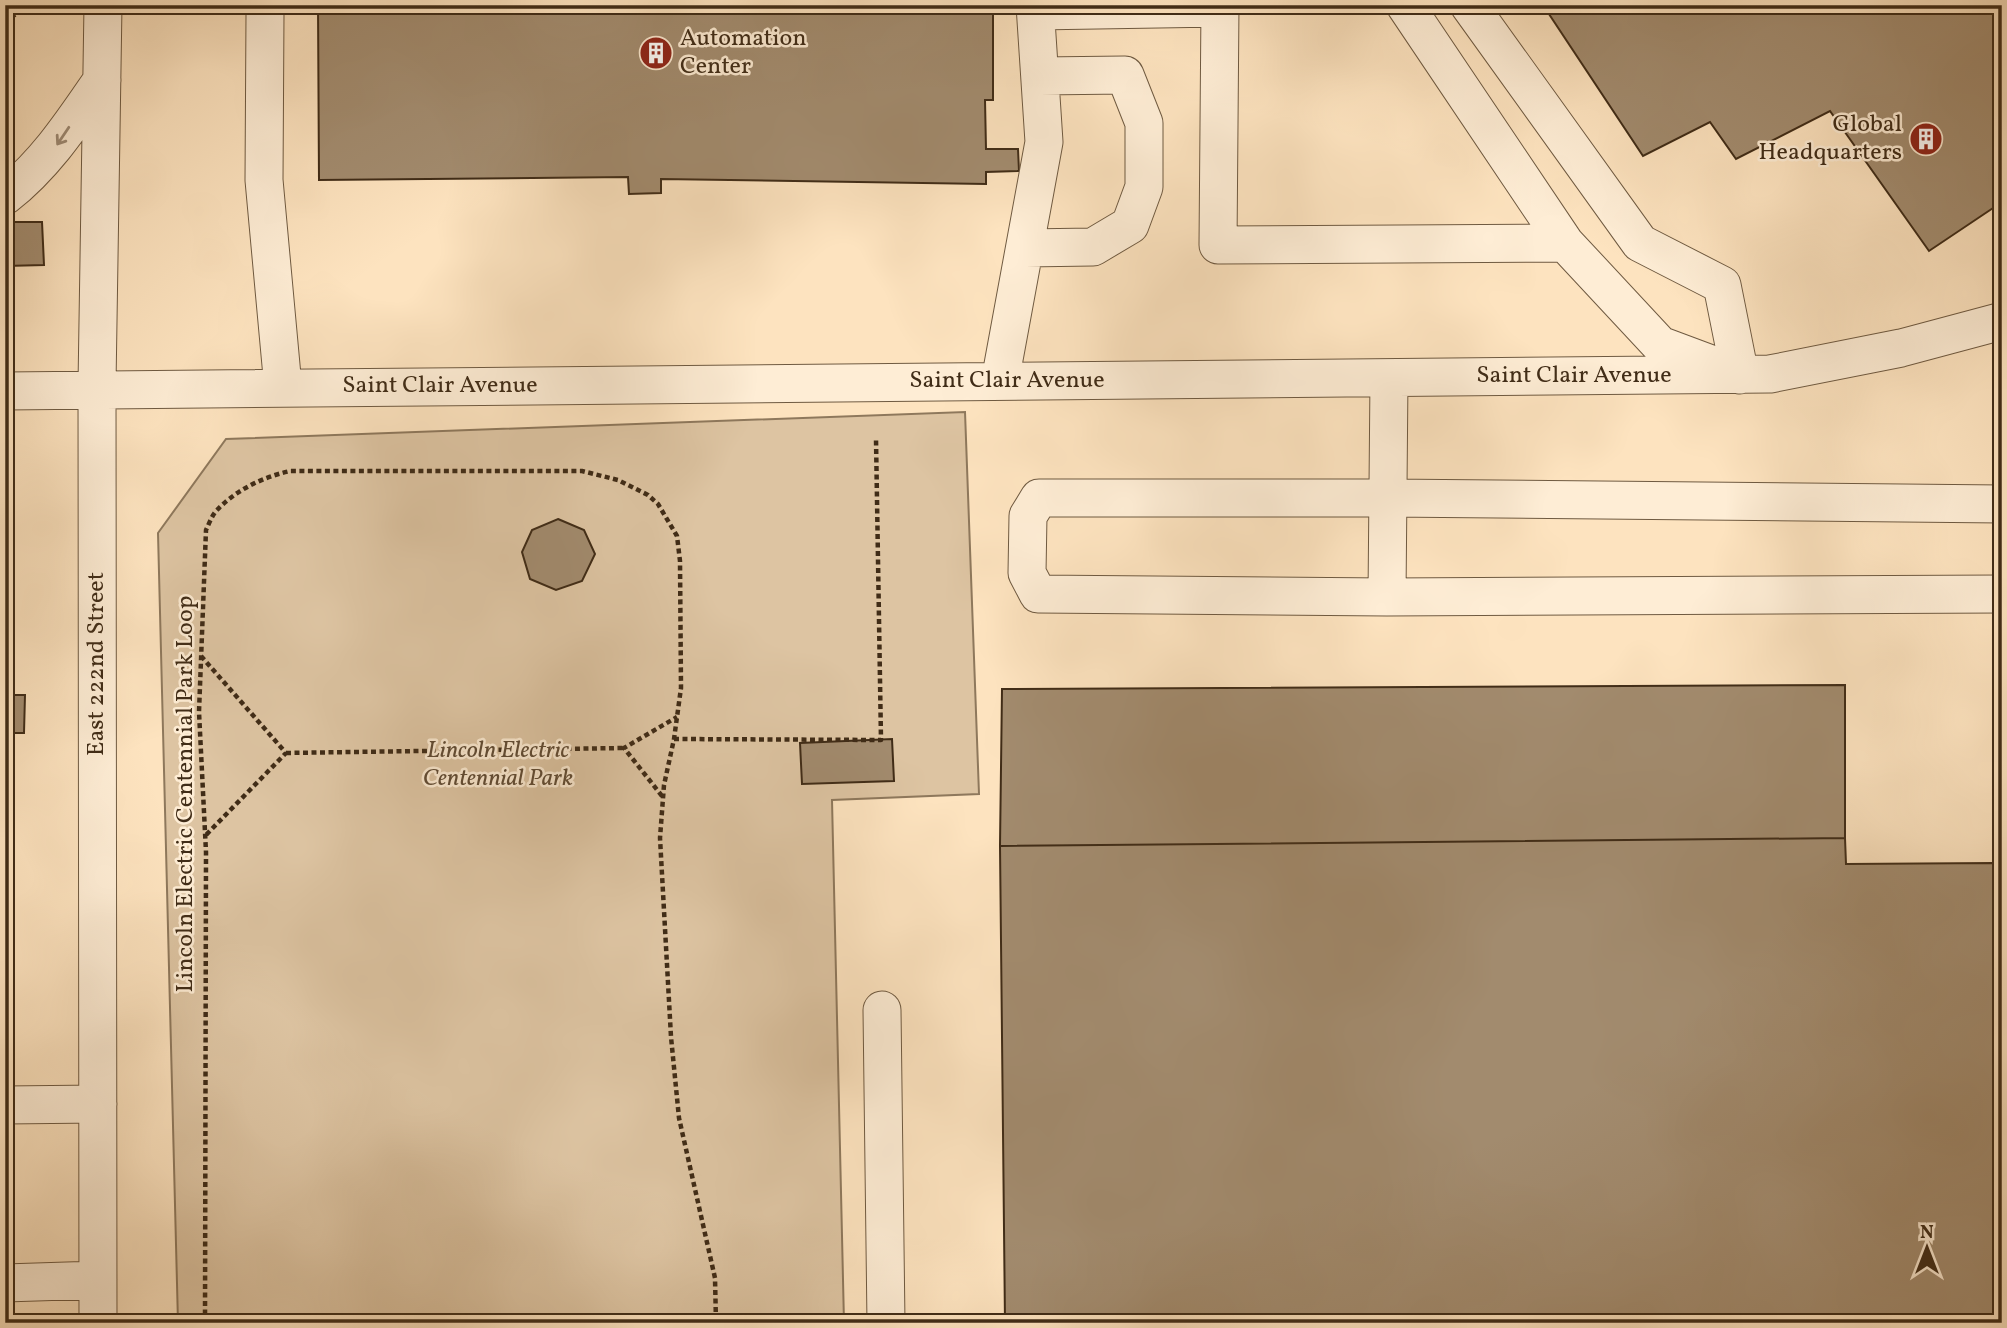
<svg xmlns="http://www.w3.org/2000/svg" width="2007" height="1328" viewBox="0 0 2007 1328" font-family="Vollkorn,serif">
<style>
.green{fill:#ddc4a2;stroke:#8e785c;stroke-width:2}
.building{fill:#a28b6e;stroke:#402c17;stroke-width:2}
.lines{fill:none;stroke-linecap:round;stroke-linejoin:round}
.minor-casing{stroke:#6f5a41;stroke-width:39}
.path{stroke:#402c17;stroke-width:4.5;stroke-dasharray:5 3.5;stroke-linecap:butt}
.minor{stroke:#feedd5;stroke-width:37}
.rail{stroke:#402c17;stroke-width:5;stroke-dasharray:12 12;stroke-linecap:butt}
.oneway{stroke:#9f8c76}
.labels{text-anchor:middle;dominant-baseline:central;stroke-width:5;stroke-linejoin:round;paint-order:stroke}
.poi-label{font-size:24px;fill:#402c17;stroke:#feedd5;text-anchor:start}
.street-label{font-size:24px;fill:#402c17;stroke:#feedd5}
.park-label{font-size:24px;font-style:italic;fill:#5f4a33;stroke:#feedd5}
</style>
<rect width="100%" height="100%" fill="#fde3bf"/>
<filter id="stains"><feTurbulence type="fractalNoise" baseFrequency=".00286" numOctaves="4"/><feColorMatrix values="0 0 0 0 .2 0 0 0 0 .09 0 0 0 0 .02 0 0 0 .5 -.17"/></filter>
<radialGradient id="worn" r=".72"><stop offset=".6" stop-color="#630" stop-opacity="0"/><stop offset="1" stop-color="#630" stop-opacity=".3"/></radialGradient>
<path class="green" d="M965,412l14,382 -147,6 12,523h-666l-20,-790 68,-94z"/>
<path class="building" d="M318,5h675v95h-8l1,49h32l1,22 -33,1v12l-325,-5v14l-32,1 -1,-17 -309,3z
M1543,5h459v197l-73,49 -99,-140 -94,48 -26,-37 -67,34z
M5,222h37l2,43 -39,1z
M558,519l26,11 11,24 -13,27 -26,9 -26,-11 -8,-27 10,-22z
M1845,685v153l-845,8 2,-157z
M5,695h20l-1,38h-19z
M892,739l2,42 -92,3 -2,-41z
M1845,838l1,26 147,-1 9,130v330h-997l-5,-477z"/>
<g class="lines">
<defs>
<path id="minor" d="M1220,5l-2,240 347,-2 -160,-238
M1469,5l171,238 82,42 18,90
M1036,11l184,-3
M265,14l-1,166 19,207
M5,196c41,-32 68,-74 97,-116
M1565,243l95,102 59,22
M1025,248l68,-1 37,-22 14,-38v-64l-19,-48 -85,1
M1000,381l44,-239 -9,-137
M5,391l1765,-17 131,-26 101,-27
M2002,504l-614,-6h-349l-11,18 -1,57 11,21 349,3 615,-3
M1387,597l2,-219
M882,1010l4,313
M5,1105l93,-1
M5,1283l93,-3
M98,1323l-1,-938 6,-380"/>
</defs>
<use href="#minor" class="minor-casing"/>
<path class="path" d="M201,656l85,97 -81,83
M674,739l207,1 -5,-301
M286,753l338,-5
M662,796l-38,-48 53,-31
M205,1323l1,-471 -7,-140 7,-182c3,-6 6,-15 11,-20 19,-20 46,-33 73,-39h292l36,9 30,15 10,9 19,32 3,25 1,127 -7,51 -10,46 -4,53 11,199 8,81 36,160 1,45"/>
<use href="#minor" class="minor"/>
<path class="rail" d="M5,21l24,-16"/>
</g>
<defs><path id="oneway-shaft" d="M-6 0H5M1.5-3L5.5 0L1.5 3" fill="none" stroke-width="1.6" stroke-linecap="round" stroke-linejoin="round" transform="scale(1.75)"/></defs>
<use class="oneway" href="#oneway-shaft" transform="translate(63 136) rotate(124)"/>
<defs>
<symbol id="building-disc" viewBox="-11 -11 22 22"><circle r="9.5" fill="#8f2418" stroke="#feedd5"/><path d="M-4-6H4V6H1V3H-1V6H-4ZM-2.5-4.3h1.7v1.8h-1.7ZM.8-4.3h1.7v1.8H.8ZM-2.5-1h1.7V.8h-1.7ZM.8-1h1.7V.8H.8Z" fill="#fff"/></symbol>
</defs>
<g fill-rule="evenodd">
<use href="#building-disc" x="637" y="34" width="38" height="38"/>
<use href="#building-disc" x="1907" y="120" width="38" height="38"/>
</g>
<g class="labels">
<g class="poi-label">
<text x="680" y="39">Automation<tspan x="680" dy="28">Center</tspan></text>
<text x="1902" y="125" text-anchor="end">Global<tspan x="1902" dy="28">Headquarters</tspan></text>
</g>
<g class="street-label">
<text x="1574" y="376">Saint Clair Avenue</text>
<text x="1007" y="381">Saint Clair Avenue</text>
<text x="440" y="386">Saint Clair Avenue</text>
<text transform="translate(97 664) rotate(-90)">East 222nd Street</text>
<text transform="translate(186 794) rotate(-90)">Lincoln Electric Centennial Park Loop</text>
</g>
<g class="park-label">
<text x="498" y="751">Lincoln Electric<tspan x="498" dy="28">Centennial Park</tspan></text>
</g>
</g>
<rect width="2007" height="1328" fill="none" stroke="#fde3bf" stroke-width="28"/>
<rect x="7" y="7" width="1993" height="1314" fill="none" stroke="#402c17" stroke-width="3.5"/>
<rect x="14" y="14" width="1979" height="1300" fill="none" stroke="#402c17" stroke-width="2"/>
<g transform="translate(1927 1248)" stroke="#feedd5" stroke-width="5" paint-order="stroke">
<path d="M0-5L12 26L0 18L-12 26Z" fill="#402c17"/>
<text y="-10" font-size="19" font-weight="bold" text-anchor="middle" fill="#402c17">N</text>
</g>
<rect width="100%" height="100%" filter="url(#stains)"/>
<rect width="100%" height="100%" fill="url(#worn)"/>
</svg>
